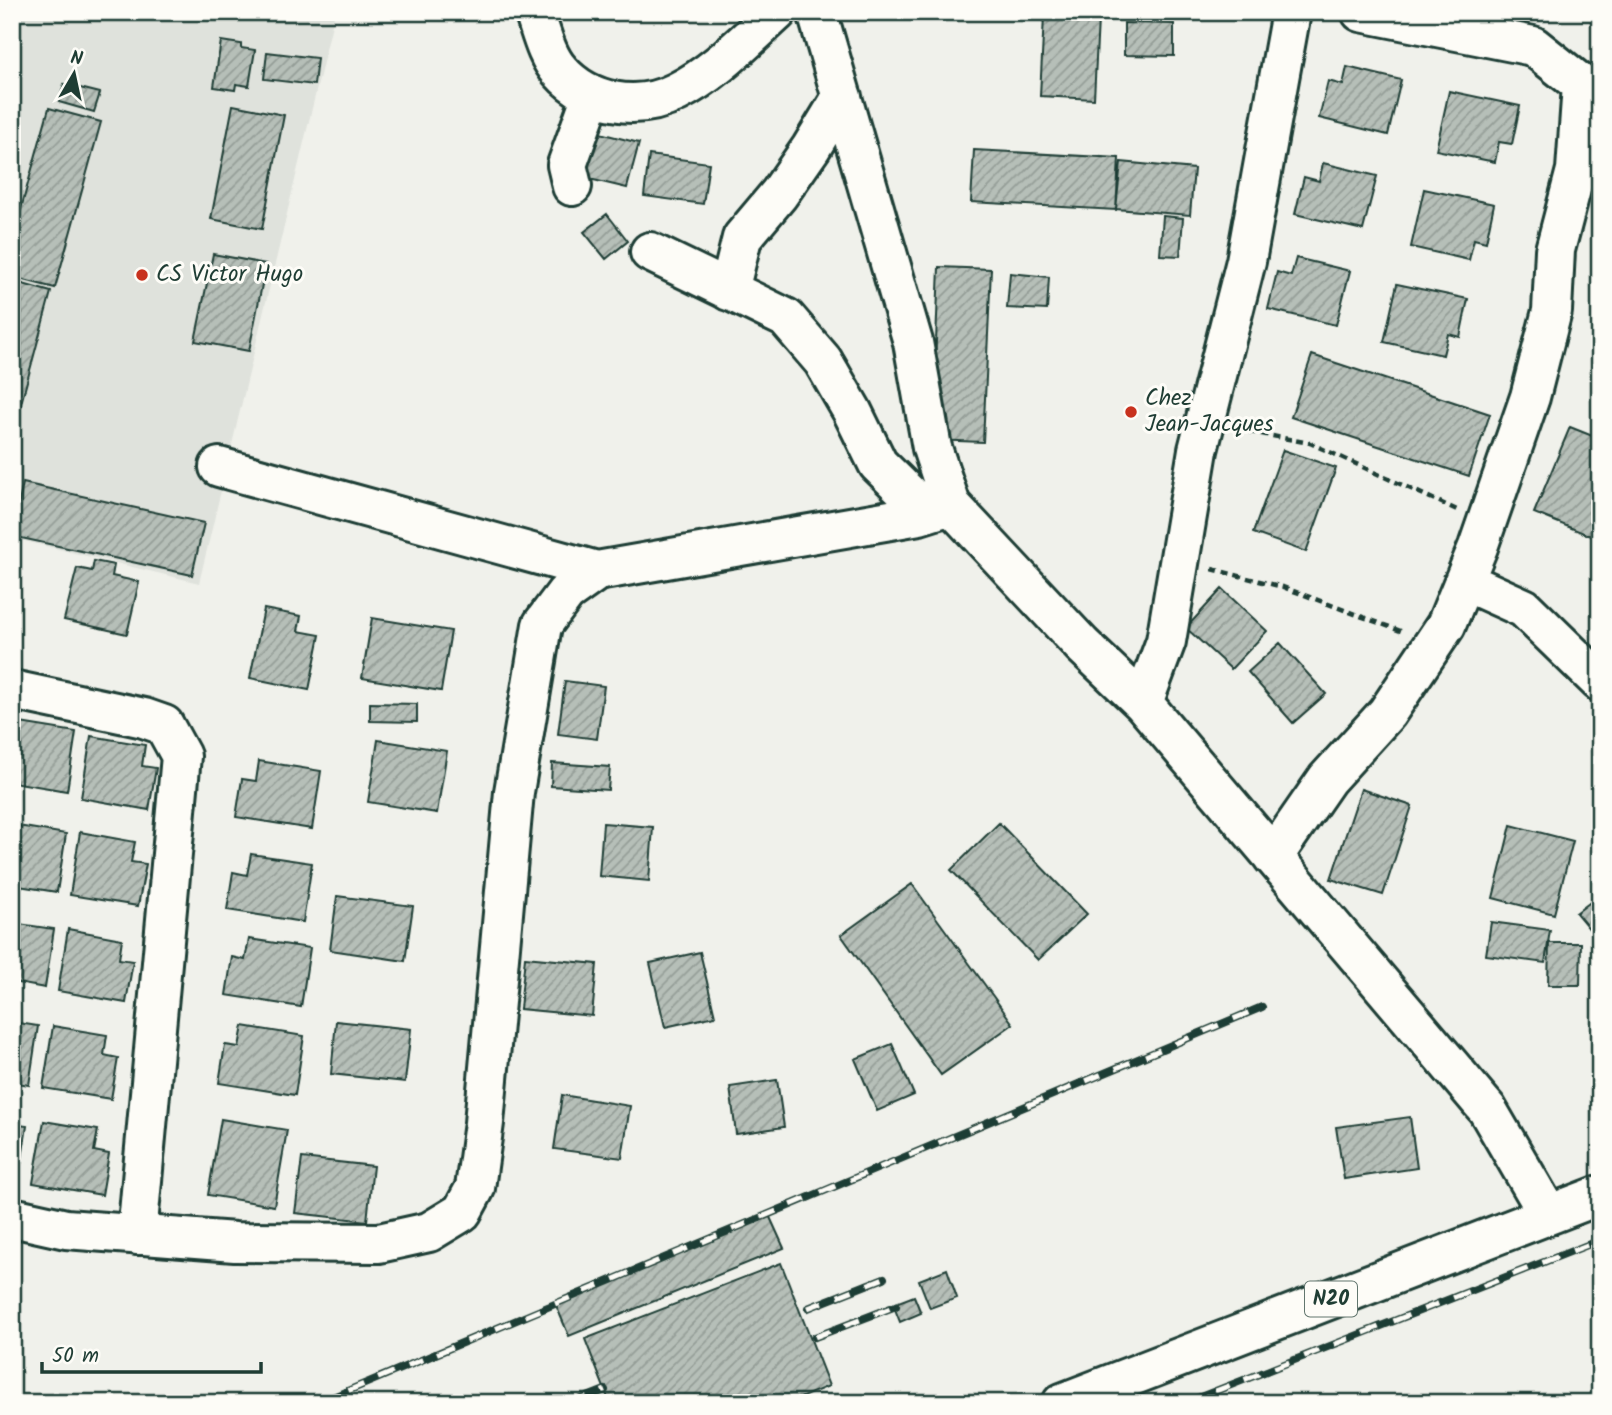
<svg xmlns="http://www.w3.org/2000/svg" width="1612" height="1415" viewBox="0 0 1612 1415" font-family="Kalam,sans-serif">
<style>
.built{fill:#dfe2dc}
.building{fill:url(#building-hatch);stroke:#1f3d34;stroke-width:2}
.lines{fill:none;stroke-linecap:round;stroke-linejoin:round}
.minor-casing{stroke:#1f3d34;stroke-width:44}
.major-casing{stroke:#1f3d34;stroke-width:44}
.path{stroke:#1f3d34;stroke-width:4.5;stroke-dasharray:7 5;stroke-linecap:butt}
.minor{stroke:#fdfcf7;stroke-width:38}
.major{stroke:#fdfcf7;stroke-width:38}
.rail-casing{stroke:#1f3d34;stroke-width:8}
.rail{stroke:#fdfcf7;stroke-width:5;stroke-dasharray:16;stroke-linecap:butt}
.poi-dot{fill:#c8321e;stroke:#fdfcf7;stroke-width:2.5}
.labels{text-anchor:middle;dominant-baseline:central;stroke-width:6;stroke-linejoin:round;paint-order:stroke}
.shield{fill:#fdfcf7;stroke:#62766e;stroke-width:2}
.shield-label{font-size:21px;font-weight:bold;fill:#1f3d34}
.poi-label{font-size:23px;fill:#1f3d34;stroke:#fdfcf7;text-anchor:start}
</style>
<defs>
<pattern id="building-hatch" width="6" height="6" patternUnits="userSpaceOnUse" patternTransform="scale(1.75)"><rect width="6" height="6" fill="#b6bfb8"/><path d="M-1 1l2-2M0 6l6-6M5 7l2-2" fill="none" stroke="#939c96"/></pattern>
</defs>
<rect width="100%" height="100%" fill="#f0f1eb"/>
<filter id="ink" filterUnits="userSpaceOnUse"><feTurbulence type="fractalNoise" baseFrequency=".0143" numOctaves="2"/><feDisplacementMap in="SourceGraphic" scale="14" xChannelSelector="R" yChannelSelector="G"/><feConvolveMatrix kernelMatrix="1 2 1 2 8 2 1 2 1" color-interpolation-filters="sRGB"/></filter>
<g filter="url(#ink)">
<path class="built" d="M12,12h323l-136,571 -187,-45z"/>
<path class="building" d="M1044,16l54,3 -4,80 -54,-3z
M1124,23l50,1v32l-50,-1z
M221,41l20,3v4l14,2 -6,36 -13,-2 -1,6 -21,-3z
M267,52l50,6 -3,27 -50,-6z
M1347,67l54,13 -13,55 -69,-17 9,-37 15,4z
M64,84l36,9 -6,19 -35,-10z
M1449,91l71,15 -8,38 -13,-2 -4,20 -59,-12z
M233,105l51,10 -22,114 -51,-10z
M49,108l52,14 -46,166 -43,-11v-36z
M592,131l47,12 -12,45 -46,-11z
M974,150l145,8 -3,52 -145,-8z
M649,155l60,8 -6,41 -59,-8z
M1121,162l73,7 -4,46 -74,-6z
M1323,163l54,13 -14,54 -68,-16 9,-37 15,4z
M1424,189l70,15 -8,38 -12,-3 -5,21 -58,-13z
M607,214l21,27 -22,18 -22,-27z
M1163,216l20,2 -3,38 -20,-1z
M213,254l53,10 -17,87 -54,-10z
M1296,258l54,13 -14,54 -68,-16 9,-37 14,4z
M939,267l52,2 -8,173 -51,-2z
M1010,273l39,4 -2,33 -40,-2z
M12,281l39,11 -39,145z
M1397,284l71,15 -8,38 -12,-3 -5,21 -59,-13z
M1312,355l178,59 -21,62 -178,-59z
M1570,427l30,12v77l-9,20 -57,-23z
M1283,450l53,18 -30,84 -53,-19z
M23,483l181,40 -12,52 -180,-39z
M94,561l20,4 -2,11 27,6 -12,52 -63,-14 13,-52 15,3z
M1222,589l45,42 -36,38 -45,-41z
M264,609l37,7 -3,15 22,4 -11,55 -59,-12z
M372,618l79,13 -10,60 -79,-13z
M1280,643l46,51 -33,29 -45,-51z
M565,681l39,5 -7,53 -39,-5z
M370,703l47,1v18l-47,-1z
M14,722l62,10 -9,59 -55,-9z
M91,736l54,9 -3,21 14,2 -7,42 -68,-12z
M378,740l69,11 -10,62 -69,-11z
M259,761l62,10 -9,58 -76,-12 6,-38 14,2z
M552,763l58,4 -2,23 -57,-4z
M1361,789l51,17 -29,89 -52,-16z
M603,823l50,4 -4,54 -50,-5z
M999,823l88,91 -49,46 -87,-90z
M12,825l54,9 -9,58 -45,-7z
M1511,825l62,16 -19,73 -61,-16z
M80,832l55,10 -4,20 15,2 -8,42 -68,-11z
M251,854l61,9 -9,59 -76,-12 6,-38 14,3z
M912,884l101,140 -72,51 -100,-140z
M337,896l76,10 -8,55 -75,-11z
M1593,900l7,8v34l-24,-29z
M1491,922l59,8 -5,33 -59,-8z
M12,923l42,6 -9,59 -33,-6z
M68,929l54,10 -3,20 14,2 -7,42 -68,-12z
M249,939l61,9 -9,59 -75,-12 6,-38 13,3z
M1549,943h32l-1,42h-32z
M700,952l15,64 -50,11 -15,-64z
M525,957l72,7 -5,52 -72,-7z
M336,1021l75,8 -6,53 -74,-8z
M12,1022l26,4 -9,59 -17,-3z
M53,1026l54,9 -3,20 14,3 -7,41 -68,-11z
M243,1026l61,10 -9,59 -76,-12 6,-38 14,2z
M892,1044l22,51 -37,16 -22,-52z
M777,1080l7,47 -48,7 -6,-47z
M562,1095l68,11 -8,52 -68,-9z
M1410,1117l7,51 -73,11 -8,-52z
M221,1119l66,11 -13,76 -66,-11z
M44,1121l54,9 -4,21 15,3 -7,41 -69,-12z
M12,1124l15,2 -9,58 -6,-1z
M302,1158l71,8 -6,55 -72,-8z
M769,1215l15,33 -215,88 -14,-33z
M781,1263l48,123 -41,17h-178l-25,-64z
M947,1269l10,29 -27,10 -11,-28z
M914,1296l7,17 -21,9 -7,-18z"/>
<g class="lines">
<defs>
<path id="minor" d="M534,12c7,19 12,44 26,59 29,33 78,41 117,21 38,-19 69,-52 100,-80
M817,12l96,330 19,106 19,57 131,140 61,58 344,406 61,105
M572,186l-5,-21 25,-70
M650,252l136,66 37,43 29,50 26,53 49,48
M729,291l13,-53 37,-44 32,-46 31,-51
M219,467l378,104
M1464,581l60,27 76,74
M12,690l132,28 20,7 17,31 -44,479
M1143,703l23,-62 32,-191 48,-189 45,-249
M1273,857l54,-78 60,-66 59,-88 32,-78 52,-150 22,-86 3,-61 21,-80 6,-85 -49,-39 -172,-34
M12,1217l54,12 169,13 144,1 50,-11 33,-20 13,-24 9,-65 30,-331 28,-167 24,-32 31,-22 322,-56 32,-10"/>
<path id="major" d="M1062,1403l538,-208"/>
</defs>
<use href="#minor" class="minor-casing"/>
<use href="#major" class="major-casing"/>
<path class="path" d="M1238,427l7,4 65,12 147,67
M1212,569l71,18 120,45"/>
<use href="#minor" class="minor"/>
<use href="#major" class="major"/>
<defs>
<path id="rail" d="M808,1308l76,-30
M815,1337l81,-31
M319,1403l943,-396
M572,1403l33,-13
M1185,1403l415,-163"/>
</defs>
<use href="#rail" class="rail-casing"/>
<use href="#rail" class="rail"/>
</g>
</g>
<g class="poi-dot">
<circle cx="142" cy="275" r="7"/>
<circle cx="1131" cy="412" r="7"/>
</g>
<g class="labels">
<rect class="shield" x="1305" y="1281.5" width="52" height="35" rx="5"/>
<g class="shield-label">
<text x="1331" y="1299">N20</text>
</g>
<g class="poi-label">
<text x="156" y="275">CS Victor Hugo</text>
<text x="1145" y="399">Chez<tspan x="1145" dy="26">Jean-Jacques</tspan></text>
</g>
</g>
<rect width="1612" height="1415" fill="none" stroke="#fdfcf7" stroke-width="42"/>
<rect x="21" y="21" width="1570" height="1373" fill="none" stroke="#1f3d34" stroke-width="2.5" filter="url(#ink)"/>
<g transform="translate(74 74) rotate(9)" stroke="#fdfcf7" stroke-width="5" paint-order="stroke">
<path d="M0-5L12 26L0 18L-12 26Z" fill="#1f3d34"/>
<text y="-10" font-size="19" font-weight="bold" text-anchor="middle" fill="#1f3d34">N</text>
</g>
<path d="M42 1362v10h219v-10" fill="none" stroke="#1f3d34" stroke-width="3.5"/>
<text x="52" y="1362" font-size="21" fill="#1f3d34" stroke="#fdfcf7" stroke-width="5" paint-order="stroke">50 m</text>
</svg>
